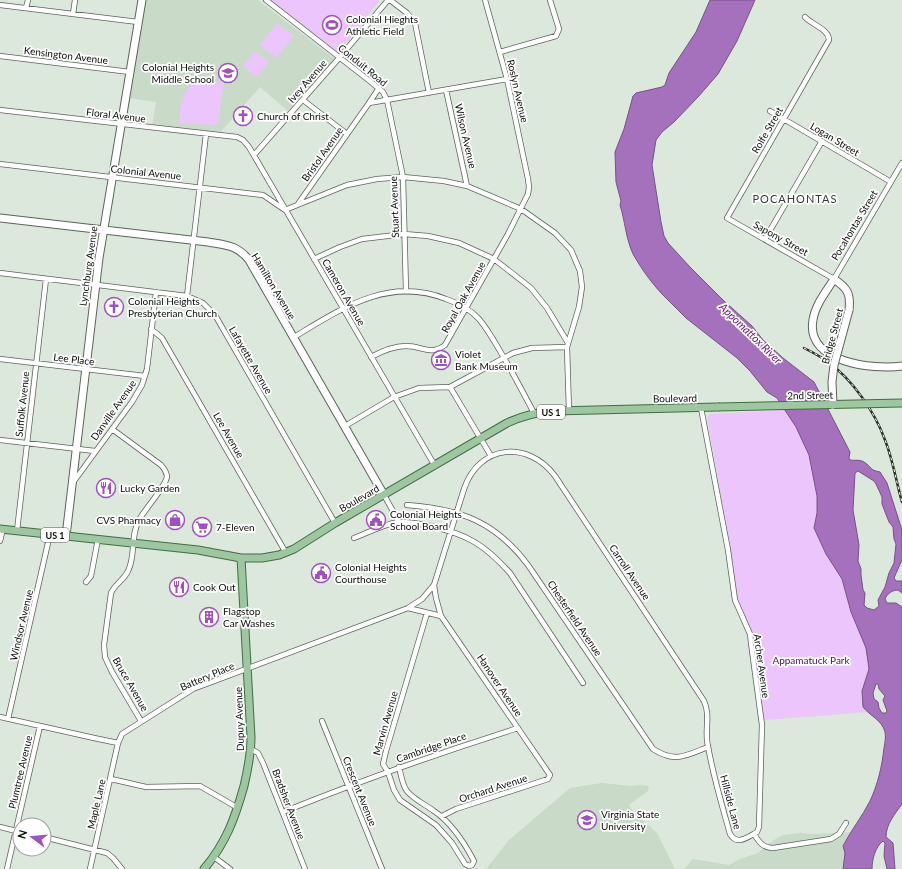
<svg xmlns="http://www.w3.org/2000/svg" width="902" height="869" viewBox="0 0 902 869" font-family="Lato,sans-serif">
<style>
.built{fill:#c9dac9}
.green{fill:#ebc5fc}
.water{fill:#a570bc;stroke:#765286;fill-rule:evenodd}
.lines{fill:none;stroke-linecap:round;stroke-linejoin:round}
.street-casing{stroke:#5a655a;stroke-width:6}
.secondary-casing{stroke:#5a655a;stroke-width:9}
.primary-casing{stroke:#406d43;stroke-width:9}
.street{stroke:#fff;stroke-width:4.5}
.secondary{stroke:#fff;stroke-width:7}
.primary{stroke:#9ec6a1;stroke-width:7}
.rail-casing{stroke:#2a2f2a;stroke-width:2.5}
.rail{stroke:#fff;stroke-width:1;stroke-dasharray:3;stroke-linecap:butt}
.secondary-bridge-casing{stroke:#5a655a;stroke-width:9;stroke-linecap:butt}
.primary-bridge-casing{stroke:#406d43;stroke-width:9;stroke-linecap:butt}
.secondary-bridge{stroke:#fff;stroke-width:7}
.primary-bridge{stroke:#9ec6a1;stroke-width:7}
.labels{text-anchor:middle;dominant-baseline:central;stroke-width:3.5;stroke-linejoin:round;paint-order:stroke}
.shield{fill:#fff;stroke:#535653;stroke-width:1}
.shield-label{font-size:9px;font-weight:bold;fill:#090d09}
.poi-label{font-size:10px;fill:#090d09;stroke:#fff;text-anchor:start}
.street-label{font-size:10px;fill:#090d09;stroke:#fff}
.park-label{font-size:10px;fill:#441056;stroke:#fff}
.neighbourhood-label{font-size:11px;letter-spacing:1px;fill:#303a30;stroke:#fff}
.water-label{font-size:11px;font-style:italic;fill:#5b1472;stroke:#fff}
</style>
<rect width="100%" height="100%" fill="#dbe8db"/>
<path class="built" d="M146,0h112l77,59 -47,52 -28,-24 -41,47 -67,-8 4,-24 -27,-4z
M602,783l29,3 10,-1 8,1 -1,5 -19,14 3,5 25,23 18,36h-189l23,-29 61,-52z
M850,832l-7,14 2,7 -2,16h-159l9,-10 36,6 11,-6 18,-6 16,-13 9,-5 18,-2 13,1z"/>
<path class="green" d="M271,0h109l-40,51h-4z
M277,23l17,13 -18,22 -16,-13z
M255,51l14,11 -12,15 -14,-11z
M198,80l26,3 -6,39 -3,3 -36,-2c2,-19 1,-32 19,-43z
M783,410h2l11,17 14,28 3,13 4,28v17l-3,15 12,26 16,25 9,33 15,36 3,21 -7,22 1,16 5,5 -104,8 -10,-83 -17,-37 -9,-66 -21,-116 3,-4z"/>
<path class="water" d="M710,0h45l-18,41 -19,33 -20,23 -24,25 -12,10 -6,8 -4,25 9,57 3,14 4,7 22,24 34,34 28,25 11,14 20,18 31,24 36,70 -1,6 1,2c5,1 9,-1 14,2 8,5 5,8 16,10l7,11 15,47v30l-8,18 2,3h6v12l-4,-3c-6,0 -11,4 -13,9l2,4h9l6,4v197c-7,10 -16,20 -16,33l7,6 2,26h-8l-3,-13 1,-13 -2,-2c-8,6 -11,19 -11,28h-29l2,-16 -2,-7c8,-16 19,-29 27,-45 8,-17 12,-35 14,-53 1,-6 2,-11 1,-16 -3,-12 -15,-16 -22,-25l-1,-16 7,-22 -3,-21 -15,-36 -9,-33 -16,-25 -12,-26 3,-15v-17l-8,-41 -13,-28 -19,-29 -10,-6 -17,-21 -13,-13 -51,-40c-6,-6 -11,-11 -17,-17 -14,-13 -27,-31 -36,-47 -7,-15 -8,-33 -13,-49l1,-4 -5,-19 -1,-30 9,-23 9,-33 3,-3 26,-6 3,-2 4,-12 27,-41zM858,471l16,10 2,3 6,13v7l7,18 4,5 1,12 2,5 -2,19 -5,10 -4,14 -7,13 1,6 -5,4 -7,-2 -3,-3 1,-12 -2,-3 -2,-15v-6l-3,-8 1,-16 -6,-35 2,-37zM876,684h2l1,5 6,7 -2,4 4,11 -1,2h-4l-3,-5 -1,-6 -4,-3 -1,-6z"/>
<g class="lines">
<defs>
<path id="street" d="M266,0l105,82 12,10 4,8 16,77 3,114
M390,0l17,13 8,10 14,70
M0,5l138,17
M26,8l2,-8
M73,14l2,-14
M805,17c7,8 24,12 24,23l-102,178 107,61 68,-116
M500,52l56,-16 3,-7 -9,-29
M0,56l130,16
M446,90l21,96
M303,100l44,34
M369,103l10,-15
M0,110l237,27 6,3 6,7 186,319
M770,111l121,71
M254,155l86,-98 48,-57
M0,164l263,31 22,15 62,-25 30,-6 26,-2 41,4 23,5 54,23 34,24 16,17 9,21 2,16 -3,20 -12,40 2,64
M298,204l71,-101 138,-24
M765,239l57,-98
M314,259l26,-12 22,-8 42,-5 24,2 31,7 35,16 37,29 16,20 21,35
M0,273l187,23 16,7 12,12 120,208
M187,296l19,-162
M151,329l11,9 124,215
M294,337c47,-28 94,-61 152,-38 12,4 24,10 33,20 11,13 19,29 28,44 9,16 18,33 27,50
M371,357c11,-6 22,-11 35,-11 16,0 25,10 39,-1l63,-111 20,-40 1,-7 -1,-8 -21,-100 -22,-79
M0,359l145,17
M450,387l41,69
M345,426l49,-29 25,-9 31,-1 63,-34 19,-5 35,-1
M112,429l49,36c3,3 5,6 6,11 0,9 -23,34 -28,44 -9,16 -3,36 -11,51 -4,9 -13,13 -17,22l-7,52 1,12 7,15 29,49
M0,440l95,11
M74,481l58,-79 10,-17 5,-16 9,-77
M384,495l15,27
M407,505c53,4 88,16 121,60l125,184c22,14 32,7 55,-2
M17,531l29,-252
M354,538c11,-4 35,-16 46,-16 10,0 21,2 30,4 37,8 55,19 80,47l73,110
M0,541l3,-12
M86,582l5,-6 7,-37
M408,608l14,-9 12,-14
M441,616l-5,-18 -2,-13 30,-96c15,-45 64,-49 91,-13l149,225c7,15 0,30 4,45 5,30 14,59 22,88 7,12 18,3 27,-2l2,-5 3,-102 -11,-82 -1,-9 -15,-34 -7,-50 -27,-142
M0,717l94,21 24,5
M8,719l42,-185
M322,721l60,148
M251,749l7,4 5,10 42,106
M399,767c2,7 3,18 8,24 6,8 19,14 27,20 18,12 30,31 40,50l-2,4 -3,1 -4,-2 -13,-21 -16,-18 -36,-25 -6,-10 -6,-18 -5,-8 3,-13 41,-138
M111,779l35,8 54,-1 38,22
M283,812c77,-31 156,-59 235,-84
M0,827l20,5
M754,834c5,8 9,14 19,14l58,-9 8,-5 7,-11
M44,837l63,16 6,5 9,11
M214,857l16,12
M7,869l33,-143
M90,869l28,-126 4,-9 71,-45 215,-81 33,8 109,159 -2,4 -92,30 -14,7"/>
<path id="secondary" d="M0,218l208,24c18,3 29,3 41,18l135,235
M849,310c2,-17 -2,-22 -15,-31 -8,13 -19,26 -21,41 -8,43 61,50 89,46
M66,536l33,-278 43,-258"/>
<path id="primary" d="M0,529l198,21 43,8h21l17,-3 15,-6 41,-26 172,-100c15,-7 30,-11 47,-12l164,-4
M204,869c22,-26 31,-51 40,-83 4,-17 7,-32 7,-49l-10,-179"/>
</defs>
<use href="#street" class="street-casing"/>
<use href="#secondary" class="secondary-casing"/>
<use href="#primary" class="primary-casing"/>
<use href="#street" class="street"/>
<use href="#secondary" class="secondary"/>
<use href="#primary" class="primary"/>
<defs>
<path id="rail" d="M804,348c8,4 16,8 24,14 24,17 47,50 57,78 8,20 11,41 17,62"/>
</defs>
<use href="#rail" class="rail-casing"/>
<use href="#rail" class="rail"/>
<defs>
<path id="secondary-bridge" d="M833,405l-1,-23 2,-17 15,-55"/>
<path id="primary-bridge" d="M718,407l184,-4"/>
</defs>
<use href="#secondary-bridge" class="secondary-bridge-casing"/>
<use href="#primary-bridge" class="primary-bridge-casing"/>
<use href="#secondary-bridge" class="secondary-bridge"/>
<use href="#primary-bridge" class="primary-bridge"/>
</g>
<defs>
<symbol id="stadium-ring" viewBox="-11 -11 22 22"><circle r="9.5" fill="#fff" stroke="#a150c0" stroke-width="1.5"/><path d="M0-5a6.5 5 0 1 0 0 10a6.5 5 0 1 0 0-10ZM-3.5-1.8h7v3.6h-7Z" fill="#a150c0"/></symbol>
<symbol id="school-ring" viewBox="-11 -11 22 22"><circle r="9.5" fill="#fff" stroke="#a150c0" stroke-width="1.5"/><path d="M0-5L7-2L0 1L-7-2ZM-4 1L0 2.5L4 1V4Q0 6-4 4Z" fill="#a150c0"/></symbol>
<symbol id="church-ring" viewBox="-11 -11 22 22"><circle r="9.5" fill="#fff" stroke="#a150c0" stroke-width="1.5"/><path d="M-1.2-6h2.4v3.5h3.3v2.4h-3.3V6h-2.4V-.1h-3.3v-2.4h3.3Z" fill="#a150c0"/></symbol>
<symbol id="museum-ring" viewBox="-11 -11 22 22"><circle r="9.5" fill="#fff" stroke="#a150c0" stroke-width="1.5"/><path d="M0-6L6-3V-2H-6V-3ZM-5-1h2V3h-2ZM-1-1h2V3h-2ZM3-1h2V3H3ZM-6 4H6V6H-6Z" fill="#a150c0"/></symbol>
<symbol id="restaurant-ring" viewBox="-11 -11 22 22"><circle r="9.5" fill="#fff" stroke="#a150c0" stroke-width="1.5"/><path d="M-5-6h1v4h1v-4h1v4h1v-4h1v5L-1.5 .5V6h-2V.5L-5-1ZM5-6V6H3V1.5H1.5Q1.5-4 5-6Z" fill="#a150c0"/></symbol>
<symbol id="shop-ring" viewBox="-11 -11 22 22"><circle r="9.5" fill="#fff" stroke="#a150c0" stroke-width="1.5"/><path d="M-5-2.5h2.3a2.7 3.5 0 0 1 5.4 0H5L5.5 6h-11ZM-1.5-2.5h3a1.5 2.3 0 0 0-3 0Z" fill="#a150c0"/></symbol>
<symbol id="civic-ring" viewBox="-11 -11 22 22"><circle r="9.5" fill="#fff" stroke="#a150c0" stroke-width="1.5"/><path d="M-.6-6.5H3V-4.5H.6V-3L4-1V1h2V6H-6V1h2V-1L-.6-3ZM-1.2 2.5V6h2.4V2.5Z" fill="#a150c0"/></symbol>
<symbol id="supermarket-ring" viewBox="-11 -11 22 22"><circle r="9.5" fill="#fff" stroke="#a150c0" stroke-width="1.5"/><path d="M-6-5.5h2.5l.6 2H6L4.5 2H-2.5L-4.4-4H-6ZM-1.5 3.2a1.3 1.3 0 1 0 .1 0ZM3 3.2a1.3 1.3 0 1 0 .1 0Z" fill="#a150c0"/></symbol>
<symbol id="building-ring" viewBox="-11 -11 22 22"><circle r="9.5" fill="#fff" stroke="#a150c0" stroke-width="1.5"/><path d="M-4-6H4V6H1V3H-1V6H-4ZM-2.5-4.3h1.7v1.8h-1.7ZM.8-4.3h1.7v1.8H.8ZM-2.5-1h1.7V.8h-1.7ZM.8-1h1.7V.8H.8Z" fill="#a150c0"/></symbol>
<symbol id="university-ring" viewBox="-11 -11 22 22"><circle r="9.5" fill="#fff" stroke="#a150c0" stroke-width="1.5"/><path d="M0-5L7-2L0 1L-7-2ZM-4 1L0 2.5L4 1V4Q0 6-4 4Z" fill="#a150c0"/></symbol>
</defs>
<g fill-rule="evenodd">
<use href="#stadium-ring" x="321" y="14" width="22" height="22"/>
<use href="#school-ring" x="217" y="62" width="22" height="22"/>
<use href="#church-ring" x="232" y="105" width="22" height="22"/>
<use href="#church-ring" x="103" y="296" width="22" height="22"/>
<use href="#museum-ring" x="430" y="349" width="22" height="22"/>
<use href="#restaurant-ring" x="95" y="477" width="22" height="22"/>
<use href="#shop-ring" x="164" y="509" width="22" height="22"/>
<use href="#civic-ring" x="365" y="509" width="22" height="22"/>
<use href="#supermarket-ring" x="191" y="516" width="22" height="22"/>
<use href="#civic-ring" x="310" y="562" width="22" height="22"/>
<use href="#restaurant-ring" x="168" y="576" width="22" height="22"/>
<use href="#building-ring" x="198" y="606" width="22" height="22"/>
<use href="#university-ring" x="576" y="809" width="22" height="22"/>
</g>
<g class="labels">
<g class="shield">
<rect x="537" y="405" width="28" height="14" rx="3"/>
<rect x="41" y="528" width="28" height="14" rx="3"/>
</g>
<g class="shield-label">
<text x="551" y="412">US 1</text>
<text x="55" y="535">US 1</text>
</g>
<g class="poi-label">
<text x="346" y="19">Colonial Hieghts<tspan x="346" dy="12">Athletic Field</tspan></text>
<text x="214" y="67" text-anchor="end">Colonial Heights<tspan x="214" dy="12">Middle School</tspan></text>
<text x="257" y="116">Church of Christ</text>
<text x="128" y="301">Colonial Heights<tspan x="128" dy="12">Presbyterian Church</tspan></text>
<text x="455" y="354">Violet<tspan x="455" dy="12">Bank Museum</tspan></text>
<text x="120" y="488">Lucky Garden</text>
<text x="390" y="514">Colonial Heights<tspan x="390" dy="12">School Board</tspan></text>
<text x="161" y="520" text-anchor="end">CVS Pharmacy</text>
<text x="216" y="527">7-Eleven</text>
<text x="335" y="567">Colonial Heights<tspan x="335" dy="12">Courthouse</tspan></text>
<text x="193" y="587">Cook Out</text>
<text x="223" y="611">Flagstop<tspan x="223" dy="12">Car Washes</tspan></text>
<text x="601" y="814">Virginia State<tspan x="601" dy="12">University</tspan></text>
</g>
<g class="street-label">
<text transform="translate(66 55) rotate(7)">Kensington Avenue</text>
<text transform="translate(363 65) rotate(39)">Conduit Road</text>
<text transform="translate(307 81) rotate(-49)">Ivey Avenue</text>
<text transform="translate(518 91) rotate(77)">Roslyn Avenue</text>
<text transform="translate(116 115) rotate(7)">Floral Avenue</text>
<text transform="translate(767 130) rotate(-60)">Rolfe Street</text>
<text transform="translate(466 136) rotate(77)">Wilson Avenue</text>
<text transform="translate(835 139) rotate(31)">Logan Street</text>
<text transform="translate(322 154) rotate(-55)">Bristol Avenue</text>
<text transform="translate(146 172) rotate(6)">Colonial Avenue</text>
<text transform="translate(394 207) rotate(-92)">Stuart Avenue</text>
<text transform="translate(854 225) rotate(-59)">Pocahontas Street</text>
<text transform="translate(781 238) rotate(29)">Sapony Street</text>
<text transform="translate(88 266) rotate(-82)">Lynchburg Avenue</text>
<text transform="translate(274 286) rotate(59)">Hamilton Avenue</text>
<text transform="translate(344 292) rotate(60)">Cameron Avenue</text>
<text transform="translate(463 297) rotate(-61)">Royal Oak Avenue</text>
<text transform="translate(832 336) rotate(-75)">Bridge Street</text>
<text transform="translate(74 359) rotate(7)">Lee Place</text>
<text transform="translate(251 360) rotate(60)">Lafayette Avenue</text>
<text transform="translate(810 395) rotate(-1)">2nd Street</text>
<text transform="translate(675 398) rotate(-1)">Boulevard</text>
<text transform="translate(22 404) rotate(-84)">Suffolk Avenue</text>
<text transform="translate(113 410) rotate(-55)">Danville Avenue</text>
<text transform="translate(229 435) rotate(60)">Lee Avenue</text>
<text transform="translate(359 498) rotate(-30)">Boulevard</text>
<text transform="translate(630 572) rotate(56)">Carroll Avenue</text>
<text transform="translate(575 618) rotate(56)">Chesterfield Avenue</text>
<text transform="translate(21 625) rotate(-77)">Windsor Avenue</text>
<text transform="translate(762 666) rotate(82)">Archer Avenue</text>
<text transform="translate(207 676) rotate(-23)">Battery Place</text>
<text transform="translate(131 684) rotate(60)">Bruce Avenue</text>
<text transform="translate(500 685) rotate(56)">Hanover Avenue</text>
<text transform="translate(239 719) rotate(-92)">Dupuy Avenue</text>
<text transform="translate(385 723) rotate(-74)">Marvin Avenue</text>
<text transform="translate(431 747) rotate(-19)">Cambridge Place</text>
<text transform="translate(20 772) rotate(-77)">Plumtree Avenue</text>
<text transform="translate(493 788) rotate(-18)">Orchard Avenue</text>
<text transform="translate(360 791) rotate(68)">Crescent Avenue</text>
<text transform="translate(731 802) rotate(75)">Hillside Lane</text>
<text transform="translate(96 804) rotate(-77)">Maple Lane</text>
<text transform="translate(289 804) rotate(69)">Bradsher Avenue</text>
</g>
<g class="park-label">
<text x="811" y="660">Appamatuck Park</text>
</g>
<g class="neighbourhood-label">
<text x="795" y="198">POCAHONTAS</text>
</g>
<g class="water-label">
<text transform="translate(751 333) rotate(44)">Appomattox River</text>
</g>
</g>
<g transform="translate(32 837) rotate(286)"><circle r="19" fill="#ffffff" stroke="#9d9e9d"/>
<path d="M0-3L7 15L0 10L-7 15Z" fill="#a150c0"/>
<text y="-6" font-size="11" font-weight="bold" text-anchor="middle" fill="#090d09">N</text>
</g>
</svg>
